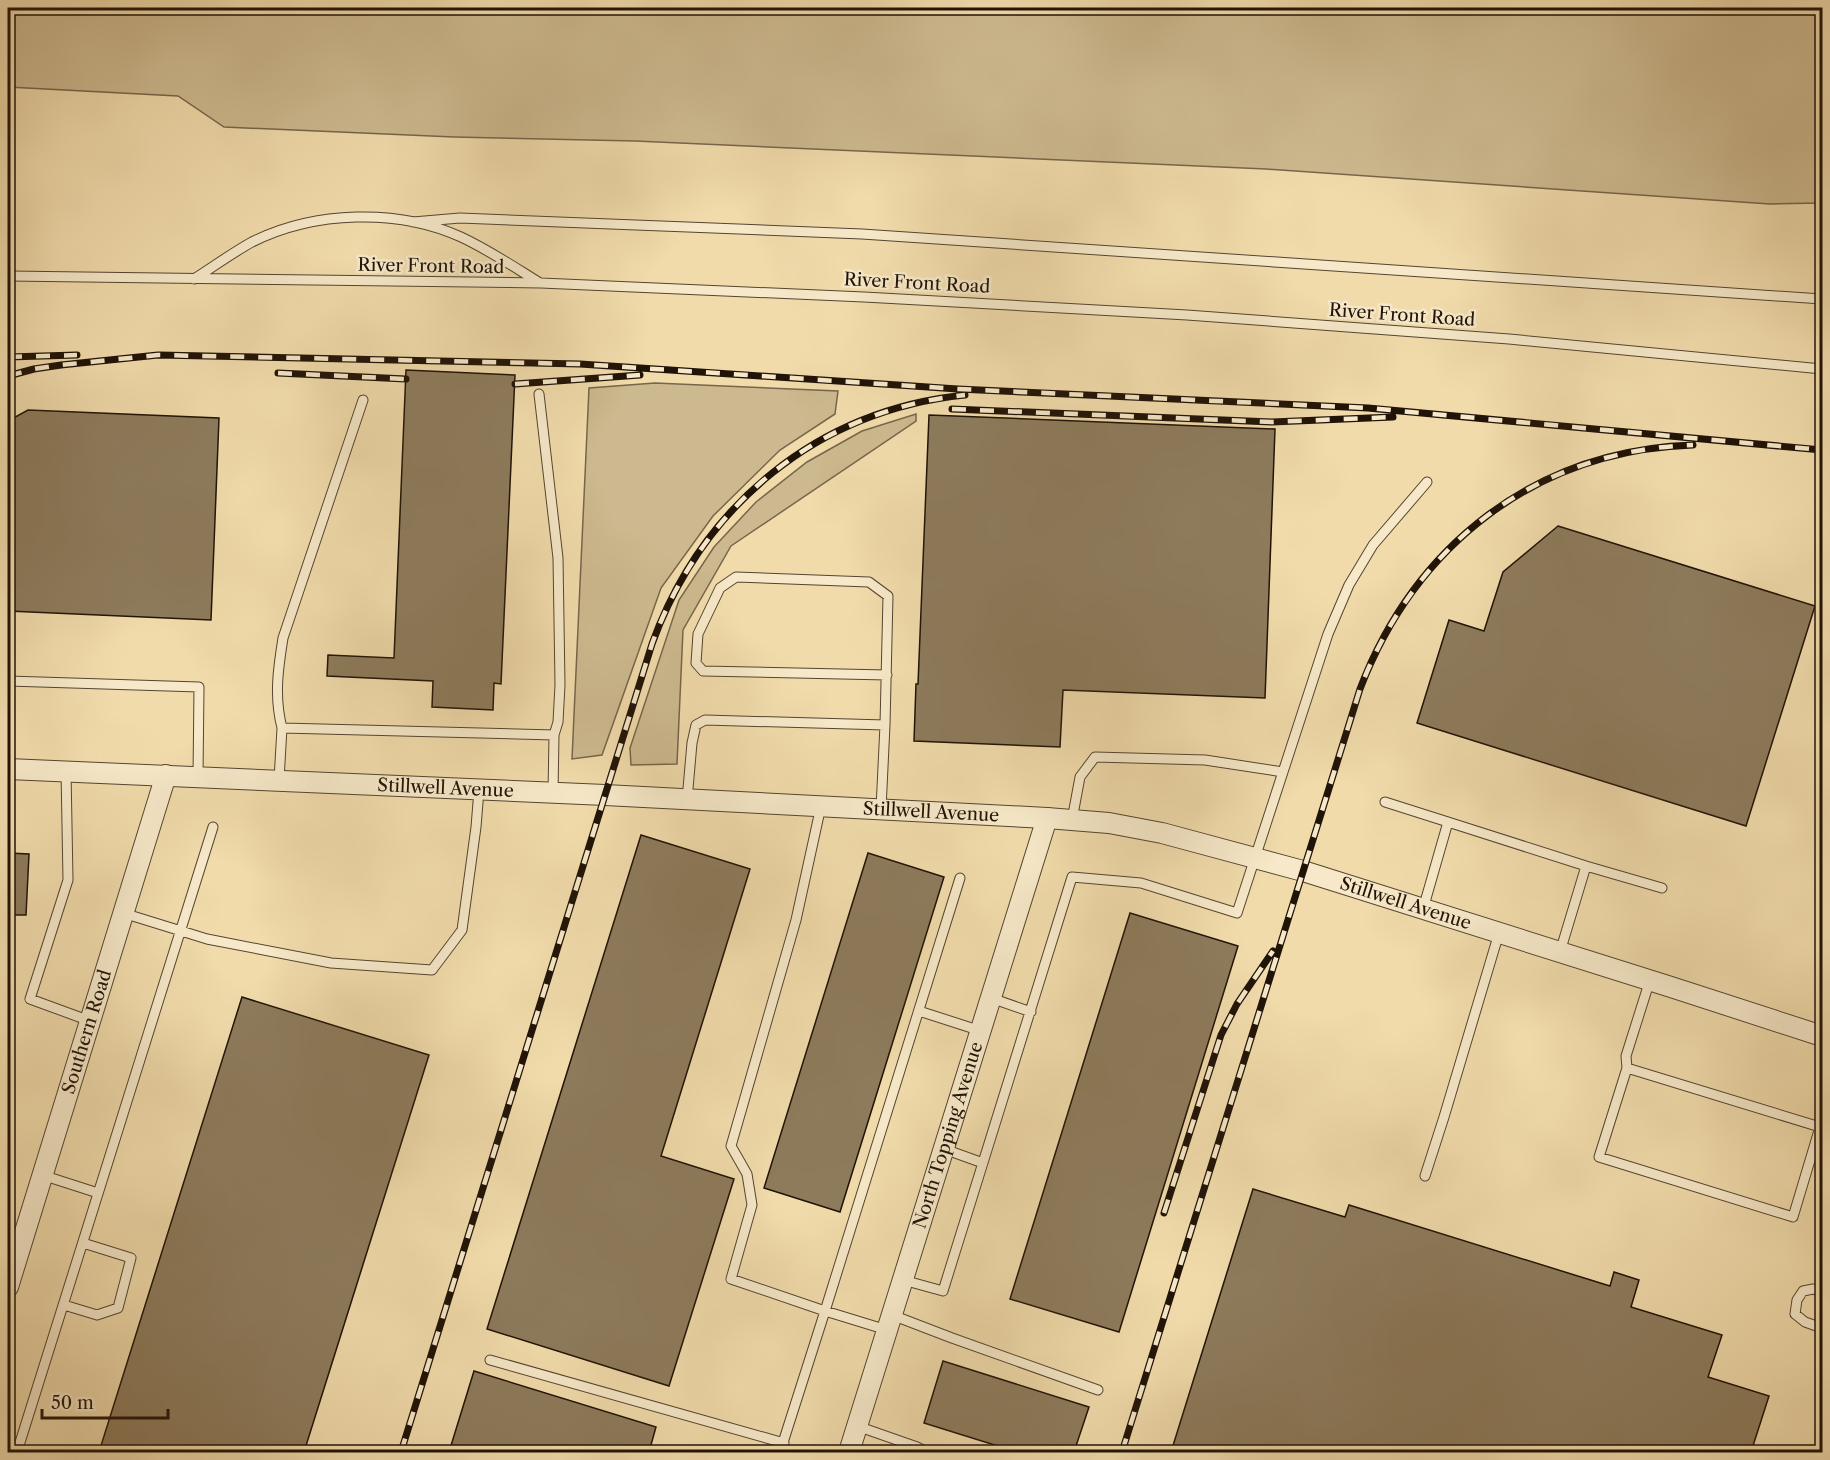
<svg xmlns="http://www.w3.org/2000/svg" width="1830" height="1460" viewBox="0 0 1830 1460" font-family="'Libre Caslon Text',serif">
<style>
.green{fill:#cdb98f;stroke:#76664b;stroke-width:1.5}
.building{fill:#8d7b5c;stroke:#201307;stroke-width:1.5}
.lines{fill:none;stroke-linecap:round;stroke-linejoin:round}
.service-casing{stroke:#544530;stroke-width:11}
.minor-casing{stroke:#544530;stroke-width:22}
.service{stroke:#f6e8c8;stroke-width:9}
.minor{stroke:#f6e8c8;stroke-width:20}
.rail-casing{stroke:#201307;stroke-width:7}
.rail{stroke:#f6e8c8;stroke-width:4.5;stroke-dasharray:14;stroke-linecap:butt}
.labels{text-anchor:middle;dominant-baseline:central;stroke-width:5;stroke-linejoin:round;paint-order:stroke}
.street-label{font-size:18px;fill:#201307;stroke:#f6e8c8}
</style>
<rect width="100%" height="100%" fill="#f1dbab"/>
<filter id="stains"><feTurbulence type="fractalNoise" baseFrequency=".00333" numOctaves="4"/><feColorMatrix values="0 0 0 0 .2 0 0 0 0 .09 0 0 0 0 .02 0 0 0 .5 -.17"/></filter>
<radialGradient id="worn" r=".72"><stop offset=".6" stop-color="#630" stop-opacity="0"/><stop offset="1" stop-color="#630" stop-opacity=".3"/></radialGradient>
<path class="green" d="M8,8h1814v195l-52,1 -504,-35 -631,-28 -181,-4 -230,-10 -46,-31 -170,-9z
M655,383l183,8 -3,23 -55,36 -67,66 -52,72 -59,167 -30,4 17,-371z
M916,414v7l-185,125 -48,84 -6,134 -46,1 -1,-17 49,-148 35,-53 42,-45 51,-40 55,-31z"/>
<path class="building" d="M406,370l109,5 -14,309 -7,-1 -1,27 -61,-3 1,-26 -106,-5 1,-21 66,3z
M28,410l191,8 -8,202 -203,-9v-190z
M929,415l346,14 -10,269 -202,-8 -3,57 -146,-6 2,-57h2z
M1558,526l257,80 -69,220 -329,-103 32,-103 35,11 19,-59z
M641,835l109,34 -89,287 73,23 -65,207 -182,-57z
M8,853l21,1 -3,61h-18z
M868,853l76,24 -104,335 -76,-24z
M1130,913l108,33 -119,386 -109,-33z
M242,997l187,58 -125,397h-205z
M1253,1189l92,28 4,-12 261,81 4,-14 25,8 -8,27 91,28 -14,42 61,19 -18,56h-580z
M943,1361l146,46 -15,45h-57l-93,-29z
M474,1371l182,56 -7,25h-200z"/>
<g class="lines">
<defs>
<path id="service" d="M413,222l47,-4 402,16 960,65
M8,276l533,7 323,14 323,18 322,24 313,30
M194,279c19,-12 38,-26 58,-37 62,-31 146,-34 209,-5 28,13 53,30 79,46
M539,394l19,164 2,127 -2,37 -4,13
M8,681l191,6 -1,90
M885,725l3,-129 -19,-14 -133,-5 -16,11 -22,46 -2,29 7,8 184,4
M282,728c-8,-31 -4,-59 1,-90l80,-238
M66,771l2,109 -38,119 60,22
M279,780l3,-52 272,7 -1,58
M687,800l5,-57 4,-18 9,-5 180,5 -4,84
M1385,802l63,20
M1072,820l8,-43 15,-20 110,3 78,12
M1586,866l76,22
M1423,909l25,-87 138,44 -26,86
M123,913l84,26 124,24 101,7 30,-40 14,-103 3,-37
M1650,980l-24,76 1,12 193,59 2,-8
M991,998l40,14
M919,1011l62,20
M1627,1068l-28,89 194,60 27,-90
M944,1149l39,14
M42,1175l56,18
M1425,1176l19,-59 55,-184
M903,1280l40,11 129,-414 69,6 96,30 91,-279 21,-49 24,-40 54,-63
M1822,1292l-9,-3 -10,2 -6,9 -2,14 10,8 17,6
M64,1305l33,10 21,-7 13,-50 -48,-15
M892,1315l60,23 146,52
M887,1330l-62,-19 135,-433
M490,1360l294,83
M857,1426l60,21 10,5
M17,1452l196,-625
M780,1452l45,-141 -94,-32 21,-74 -5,-31 -16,-28 65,-226 25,-114"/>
<g id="minor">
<path id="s1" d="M8,769l597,26 442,23 62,5 53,10 141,38 368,116 151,49"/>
<path id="s2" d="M8,1287l158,-512"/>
<path id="s3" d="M849,1452l198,-634"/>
</g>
</defs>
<use href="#service" class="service-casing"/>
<use href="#minor" class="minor-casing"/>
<use href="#service" class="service"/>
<use href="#minor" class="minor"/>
<defs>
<path id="rail" d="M8,357l69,-2
M278,373l128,6
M8,376l26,-7 27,-4 97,-10 422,9 378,25 410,19 454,42
M515,384l125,-9
M952,409l320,13 121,-5
M1164,1213l57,-178 16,-31 36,-53
M401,1452l251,-808c50,-138 165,-234 313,-249
M1122,1452l238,-763c55,-144 176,-239 333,-244"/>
</defs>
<use href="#rail" class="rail-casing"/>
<use href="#rail" class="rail"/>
</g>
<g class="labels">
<g class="street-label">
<text transform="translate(431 266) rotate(1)">River Front Road</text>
<text transform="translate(917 283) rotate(3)">River Front Road</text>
<text transform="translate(1402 315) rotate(4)">River Front Road</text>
<text stroke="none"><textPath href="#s1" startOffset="438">Stillwell Avenue</textPath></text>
<text stroke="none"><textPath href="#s1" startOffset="924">Stillwell Avenue</textPath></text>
<text stroke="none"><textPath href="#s1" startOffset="1410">Stillwell Avenue</textPath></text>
<text stroke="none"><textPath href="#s2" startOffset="267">Southern Road</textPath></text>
<text stroke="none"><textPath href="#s3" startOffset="332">North Topping Avenue</textPath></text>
</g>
</g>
<rect width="1830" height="1460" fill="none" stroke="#f1dbab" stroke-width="30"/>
<rect x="9" y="9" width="1812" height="1442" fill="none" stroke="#201307" stroke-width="3"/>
<rect x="15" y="15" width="1800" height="1430" fill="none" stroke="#201307" stroke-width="1.5"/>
<path d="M42 1409v9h126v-9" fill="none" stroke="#201307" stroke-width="3"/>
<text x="51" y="1409" font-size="18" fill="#201307" stroke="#f6e8c8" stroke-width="4.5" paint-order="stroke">50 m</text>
<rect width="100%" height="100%" filter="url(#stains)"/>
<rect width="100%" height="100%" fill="url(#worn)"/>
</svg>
